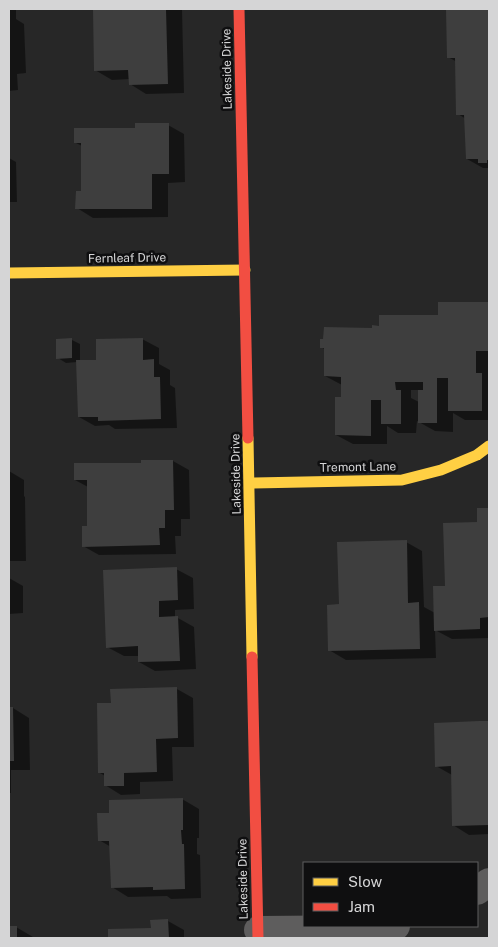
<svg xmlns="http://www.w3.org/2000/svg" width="498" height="947" viewBox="0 0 498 947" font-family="'Public Sans',sans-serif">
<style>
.shadow{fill:#0007;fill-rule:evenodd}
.building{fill:#3e3e3e}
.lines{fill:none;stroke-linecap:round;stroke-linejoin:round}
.street{stroke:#5e5d5d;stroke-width:28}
.slow{stroke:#ffcf43;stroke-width:11}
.jam{stroke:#f24e42;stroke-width:11}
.labels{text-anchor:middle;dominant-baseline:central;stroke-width:5;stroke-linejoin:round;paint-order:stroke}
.street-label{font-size:12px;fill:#d5d5d6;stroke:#0f0f10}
</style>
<rect width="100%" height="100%" fill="#272727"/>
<path class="shadow" d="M9,9l7,1v9l8,5 2,49 -9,1 1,16 -9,1z
M94,9h88l2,84 -38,1 -16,-10v-5l-18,1 -17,-10z
M447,9h42v159h-6l-16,-9 -1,-40 -8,-5 -1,-52 -9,-5z
M168,125l16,9 1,48 -17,1v34l-75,1 -16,-10 5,-16v-46l-6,-3 61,-14z
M9,158l7,4 1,40h-8z
M439,304h50v116h-24l-12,-7v19l-18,-1 -18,-10 -1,12h-18l-11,-7v18h-34l-17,-9 6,-37v-13l-17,-9 1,-26 -5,-3 59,-20 59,-11zM411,390h8v12l-8,-4z
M142,339l17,9v16l11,6v15l5,3 2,40 -62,1 -6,-4 -14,1 -16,-9 -2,-55 -11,1 -8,-5 14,-18 8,4v17h18z
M173,461l16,9 1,49h-9v17h-6l1,18 -77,1 -16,-9 5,-19v-40l-13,-7z
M9,471l15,9v16l1,1 1,64h-17z
M478,510h11v128l-37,1 -17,-9 1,28 -90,2 -17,-10 11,-44 66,-64 16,9 2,56 11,6 11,-26 32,-64z
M176,569l17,9 1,31 -19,1v8h3l16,9 2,42 -41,2 -16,-9v-6h-15l-17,-9z
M9,578l14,8v27l-14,1z
M177,689l16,9 1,49h-22l1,34 -33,1v12l-19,1 -16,-10v-9l-5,-3 12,-69z
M9,708h4l16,10 1,52h-19v23h-2z
M489,723v111l-20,1 -16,-10 -1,-50 -16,-9 -1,-42z
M182,799l17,10v29h-2v16l3,1 1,43 -30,1 -4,-3 -39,1 -16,-10 -1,-40 -12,-7 12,-26z
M168,921l16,9v8h-75v-7l43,-2z
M9,927h7l17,10v1h-24z"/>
<path class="building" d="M93,9h73l2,75 -39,1 -1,-15 -34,1z
M446,9h43v151h-2v3h-9v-4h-12l-2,-44h-8l-1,-57h-8z
M135,123h34v51h-17v35h-77l1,-18h5v-48h-7v-15h61z
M438,302h51v49h-13v22h6v38h-34v-33h-11v45h-19v-33h5v-8h-28l1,8h5v34h-20v-24h-10v36l-36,-1v-38h6v-20l-17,-1v-28h-4v-9h3l1,-12 48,1v-3l7,1v-11h59z
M72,338v20l-16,1v-20z
M143,338v22l11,-1v18h6l1,42 -63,2v-4h-20l-2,-57h20v-21z
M141,460h32l1,50h-9v18h-6l1,17 -78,2v-21h5v-46h-13v-17h67z
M477,508h12v109l-9,1v11l-46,2 -1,-45h12l-2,-63 34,-1z
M407,540l1,63 11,-1 1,47 -92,2 -1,-46 12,-1 -2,-62z
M177,567l1,33 -19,1v16l19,-1 2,45 -42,1v-16l-32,2 -3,-78z
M177,687l1,51 -22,1 1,33 -33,1v13h-20v-13h-6l-1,-70h14l-1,-14z
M9,707h4l1,54h-5z
M479,721h10v104l-37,1 -1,-60 -16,1 -1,-44z
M183,798v32h-2l1,14h2l1,45 -32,1v-3l-42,1 -2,-47h-11l-1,-28h12v-13z
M168,919l1,19h-61v-9l43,-1 -1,-8z
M9,926h8v12h-8z"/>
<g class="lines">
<path class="street" d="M477,891l12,-9
M258,930l125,-1 13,-3"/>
<path class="slow" d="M9,273l236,-3
M248,438l4,219
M250,483l152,-3 39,-10 36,-15 12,-9"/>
<path class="jam" d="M239,9l9,429
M252,657l6,281"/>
</g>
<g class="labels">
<g class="street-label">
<text transform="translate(227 69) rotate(-91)">Lakeside Drive</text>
<text transform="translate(127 258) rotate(-1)">Fernleaf Drive</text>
<text transform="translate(358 467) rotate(-1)">Tremont Lane</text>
<text transform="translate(236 474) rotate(-91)">Lakeside Drive</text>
<text transform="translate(243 879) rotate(-91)">Lakeside Drive</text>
</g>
</g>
<rect width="498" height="947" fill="none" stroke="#d5d5d6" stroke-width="20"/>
<rect x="303" y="862" width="175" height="65" fill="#0f0f10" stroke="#5e5e5f"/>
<rect x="313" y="878" width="25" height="8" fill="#ffcf43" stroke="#5e5e5f"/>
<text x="348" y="887" font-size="15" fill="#d5d5d6">Slow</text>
<rect x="313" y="903" width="25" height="8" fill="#f24e42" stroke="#5e5e5f"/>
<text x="348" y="912" font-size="15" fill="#d5d5d6">Jam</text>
</svg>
